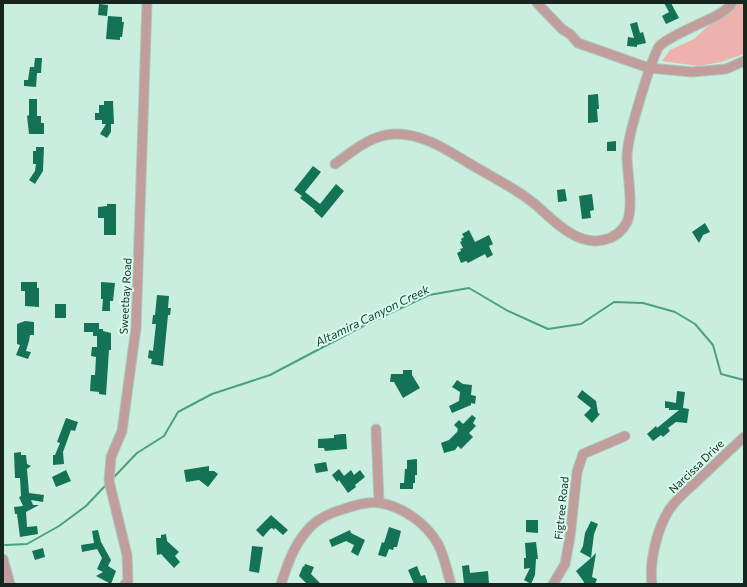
<svg xmlns="http://www.w3.org/2000/svg" width="747" height="587" viewBox="0 0 747 587" font-family="Commissioner,sans-serif">
<style>
.green{fill:#edb2ae}
.lines{fill:none;stroke-linecap:round;stroke-linejoin:round}
.stream{stroke:#4ca082;stroke-width:2}
.building{fill:#147256}
.minor-casing{stroke:#a9cabc;stroke-width:11}
.minor{stroke:#c19e9b;stroke-width:9}
.labels{text-anchor:middle;dominant-baseline:central;stroke-width:4;stroke-linejoin:round;paint-order:stroke}
.street-label{font-size:11px;fill:#172520;stroke:#d6fbeb}
.water-label{font-size:12px;font-style:italic;fill:#153b2e;stroke:#d6fbeb}
</style>
<rect width="100%" height="100%" fill="#c9eede"/>
<path class="green" d="M733,3h11v51l-23,8 -23,4 -36,-5 8,-11 24,-11z"/>
<g class="lines">
<path class="stream" d="M114,477l23,-24 27,-17 14,-24 34,-18 58,-19 97,-51 62,-29 40,-7 39,23 40,18 33,-5 33,-22 29,1 32,9 20,12 18,21 8,29 23,6
M5,545l22,-1 32,-18 27,-20 19,-20"/>
</g>
<path class="building" d="M664,3h7l8,15 -13,6 -4,-8 7,-4z
M99,4l9,1 -1,11 -9,-1z
M108,16l14,1v5h2l-2,15h-2v3l-14,-1z
M637,22l3,11 3,-1 3,11 -9,2v2l-10,-1 1,-9 6,1 -4,-14z
M35,58h7l-1,15h-4l-1,14 -12,-1v-6h4l2,-13h4z
M598,94l1,15h-2l1,13 -10,1v-28z
M29,99h8v17h4v7h3v11h-15l-2,-18 2,-1z
M104,101h9l1,23h-3v8l-4,6 -7,-4 6,-10h-4v-4h-7v-7h4v-8h5z
M616,141v10h-9v-9z
M36,147h8l-1,24 -8,13 -6,-4 6,-9 1,-7h-3v-13h3z
M313,166l8,6 -16,20 15,12 16,-20 8,7 -22,27 -8,-7 1,-1 -15,-12 2,-2 -8,-6z
M565,189l2,12 -9,1 -1,-12z
M592,194l2,16 -4,1 1,7 -9,1 -3,-23z
M107,204h9v31h-12v-17h-6v-11l9,-1z
M705,223l5,9 -7,3 -4,8 -7,-11z
M469,230l6,12 14,-7 4,9 -4,2 4,9 -6,3 -2,-4 -17,9 -2,-2 -5,2 -4,-10 4,-2 -1,-2 3,-1 -3,-6 2,-1 -1,-2 3,-2 -2,-3z
M21,282h16v6h2v19l-14,-1v-15h-4z
M101,282l14,1 -2,18h-3v10h-8l1,-12h-2z
M157,295l12,1 -1,12h3l-1,7h-2l-5,51 -12,-2 1,-5 -4,-1 1,-8 4,1 3,-27h-4l1,-9h2z
M55,304h11v14h-11z
M25,321l9,1v13h-4l-1,6 -3,10 5,1 -3,7 -12,-4 4,-10 -3,-1v-20z
M84,323h15v6h4v2l8,2v17h-2l-3,45 -7,-1v-2l-9,-1 1,-16h4l1,-18 -5,-1 1,-9h5v-11h-4v-4h-9z
M403,370h9v5l8,13 -17,10 -9,-16h-4l1,-8h12z
M457,380l6,4 9,1 -1,10 5,1 -1,8 -4,-1v2l-19,8 -3,-7 10,-5 1,-9 -8,-5z
M582,390l14,11 2,12 2,1 -8,9 -8,-8 7,-7 -14,-11z
M677,391l8,1 -2,16 6,1 -2,14 -11,-1 -8,6 2,3 -7,6 -2,-2 -8,6 -6,-7 9,-8 1,2 22,-18h-10v-2h-4v-7l11,2z
M472,415l4,3 -3,5 3,3 -7,7 4,4 -12,12 -3,-3 -3,4 -11,3 -3,-10 8,-3 8,-8 1,-3 -4,-4 5,-5 4,4z
M66,418l12,4 -3,9 -4,-1 -8,22 1,12 -11,1v-10h2l5,-12 -3,-1z
M342,434h4l1,15 -22,2 -1,-3h-6v-9l16,-1v-3z
M21,452v3h5l1,9 4,2 -4,3 2,24 15,2 -1,7 -12,-2 2,5h6l-13,7 1,15 10,-1 1,8 -18,3 -3,-23h-2l-1,-7 9,-1 -4,-9 2,-1 -1,-18h-5l-1,-25z
M417,459v16h-2v8h-2v6h-13v-6h4l1,-14h2v-9z
M326,462l2,9 -12,2 -2,-9z
M209,466v5h5l4,3 -10,13 -9,-7 -13,2 -2,-12z
M339,469l5,7 7,-6 3,5 6,-5 5,7 -10,8 1,2 -8,6 -9,-13 -2,2 -5,-7z
M66,470l5,11 -15,6 -4,-10z
M271,515l17,15 -5,5 -8,-7 -1,2 -2,-2 -2,1 -7,8 -7,-7z
M526,520h12v13l-12,-1z
M591,521l7,3 -4,10 -3,24 5,-5 -4,24 5,2 -2,5h-12l1,-2 -8,-11 15,-13 -11,-6 3,-6 2,-13z
M389,527l12,4 -4,16h-3l-1,3 -4,-1 -3,8 -8,-2 4,-13 2,1z
M98,530l3,12 10,18 -3,6 8,5 -5,13 -15,-8 7,-4 -6,-3 5,-11 -5,-9 -15,3 -1,-7 13,-2 -2,-12z
M350,530l1,3 14,7 -7,16 -7,-4 3,-7 -8,-4 -14,6 -3,-7z
M166,534l1,7 12,11 -4,4 5,6 -6,6 -13,-14 -4,1 -1,-17h5v-3z
M536,542l2,17h-2l-1,16 -4,9 -7,-4 6,-12 -6,1v-11h2l-1,-15z
M252,546l11,1 -4,26 -10,-2z
M43,548l2,9 -10,3 -3,-9z
M305,564l9,3 -3,7 10,10h-14l-8,-8 4,-10 1,1z
M469,565l1,8 18,-2 1,13h-25l-2,-18z
M417,566l4,10 4,-1 3,9h-14l-6,-14z"/>
<g class="lines">
<defs>
<path id="minor" d="M537,3l25,26 8,5 8,9 71,25 43,4 34,-3 18,-8
M335,164c18,-13 36,-29 59,-30 31,-1 57,19 83,34 21,12 41,22 59,37 18,16 41,41 67,35 10,-2 19,-8 24,-18 7,-16 0,-48 0,-66 1,-19 6,-32 11,-50 6,-20 11,-39 20,-58 5,-9 46,-26 58,-32 6,-4 12,-6 16,-13
M376,429l3,73
M3,559l7,25
M125,584l3,-2 -1,-27 -18,-74 2,-24 11,-26 14,-103 11,-325
M281,584c6,-18 12,-37 25,-52 9,-12 23,-19 38,-23 11,-4 24,-8 36,-6 23,4 46,20 58,41 6,11 9,27 13,40
M553,584l12,-20 5,-27 7,-65 6,-18 42,-18
M652,584c-3,-22 5,-55 17,-74 8,-12 20,-21 30,-31 15,-14 30,-28 45,-42"/>
</defs>
<use href="#minor" class="minor-casing"/>
<use href="#minor" class="minor"/>
</g>
<g class="labels">
<g class="street-label">
<text transform="translate(125 296) rotate(-87)">Sweetbay Road</text>
<text transform="translate(696 466) rotate(-44)">Narcissa Drive</text>
<text transform="translate(561 508) rotate(-84)">Figtree Road</text>
</g>
<g class="water-label">
<text transform="translate(372 315) rotate(-26)">Altamira Canyon Creek</text>
</g>
</g>
<rect width="747" height="587" fill="none" stroke="#172520" stroke-width="8"/>
</svg>
